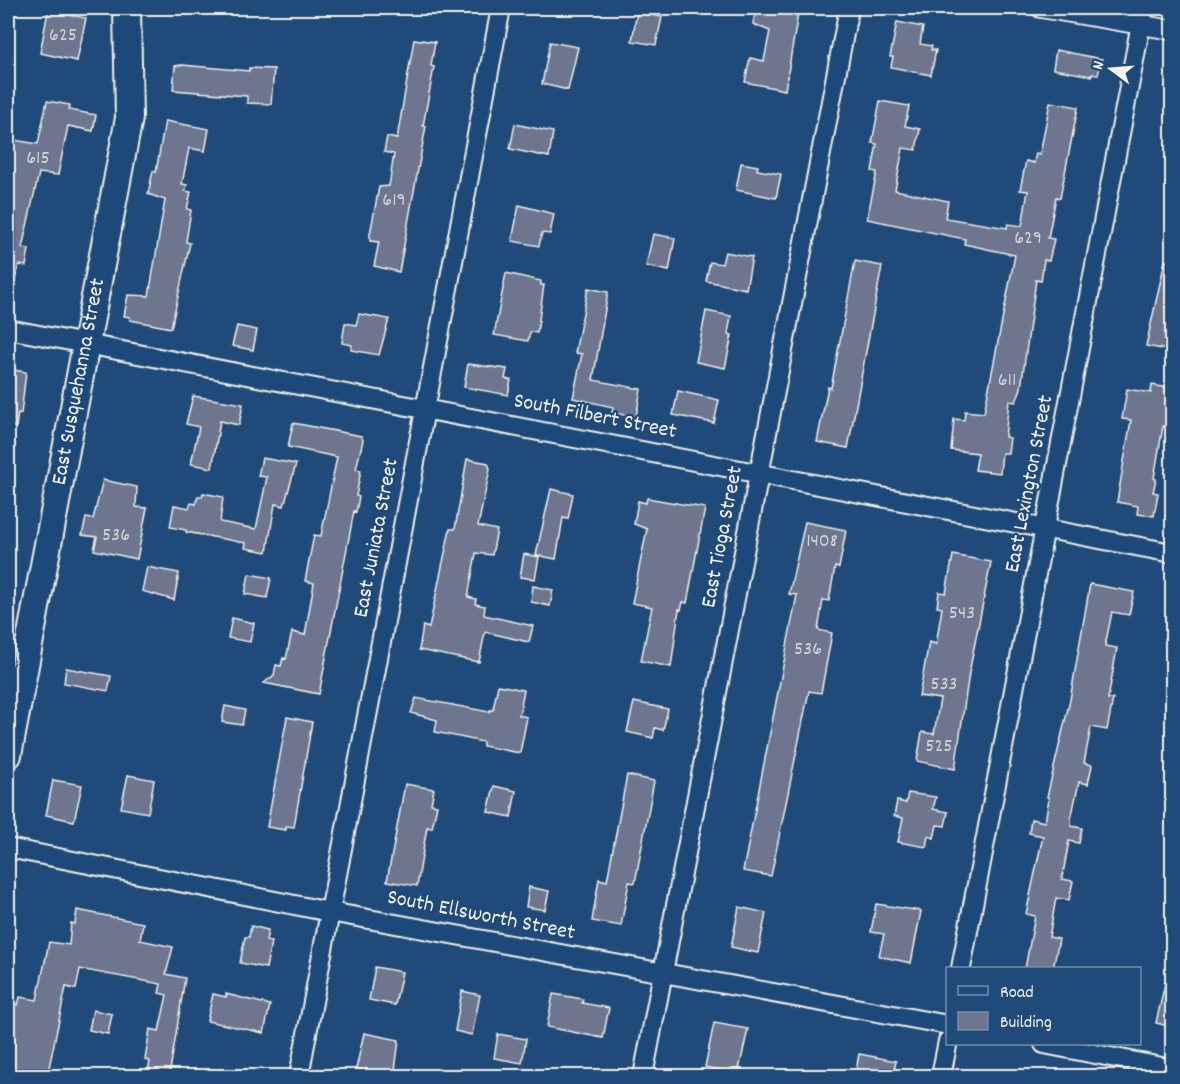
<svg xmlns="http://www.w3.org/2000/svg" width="1180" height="1084" viewBox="0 0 1180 1084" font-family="Dekko,sans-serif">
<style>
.building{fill:#6d758f;stroke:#f4f1e8;stroke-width:1.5}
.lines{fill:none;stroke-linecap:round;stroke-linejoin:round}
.minor-casing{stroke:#f4f1e8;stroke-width:22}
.secondary-casing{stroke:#f4f1e8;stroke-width:30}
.minor{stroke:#1f4a7a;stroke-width:18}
.secondary{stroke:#1f4a7a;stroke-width:26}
.labels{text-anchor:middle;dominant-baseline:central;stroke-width:4.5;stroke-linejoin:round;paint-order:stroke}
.number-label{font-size:20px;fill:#d2d2d2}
.street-label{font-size:22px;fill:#f4f1e8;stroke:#1f4a7a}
</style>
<rect width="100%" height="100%" fill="#1f4a7a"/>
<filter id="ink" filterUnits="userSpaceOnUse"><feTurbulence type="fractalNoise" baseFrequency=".0167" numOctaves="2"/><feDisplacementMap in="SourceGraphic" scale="12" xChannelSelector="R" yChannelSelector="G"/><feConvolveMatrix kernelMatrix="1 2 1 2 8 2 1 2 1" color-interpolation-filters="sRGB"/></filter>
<g filter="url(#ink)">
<path class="building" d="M756,8h43l-14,82 -40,-8 5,-24 14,3 6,-30 -17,-7z
M48,11l38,7 -9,43 -37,-8z
M637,12l25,5 -6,28 -24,-4z
M897,22l26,5 -3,17 12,2 -1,4h5l-5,25 -40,-8 2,-10h-3z
M414,39l21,3 -4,24 3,1 -11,59h3l-27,146 -25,-6 5,-24 -9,-1v-7l9,-47 10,-1 5,-32 -10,-2 3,-15 10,2z
M550,42l28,5 -10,43 -26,-6z
M1056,50l46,9 -4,16 -6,-1 -1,2 -38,-7z
M182,65l67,6v-3l25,1 -3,35 -24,-1v-7l-74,-6 2,-24z
M47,101l23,4 -1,5 27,5 -3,16 -25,-5 -10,49 -19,-2 -17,75 7,1 -3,17 -7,-1 -5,19 -6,-1v-110l6,-33 24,4z
M880,101l29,5 -4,20 15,3 -4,21 -13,-2 -8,42 53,11 -3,17 62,10 1,-4 14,2 6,-35 -8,-1 6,-29 8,2 2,-10 4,1 10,-52 28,5 -18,91 -4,-1 -8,41 6,1 -5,22 -5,-1 -3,21 -5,-1 -15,108 -5,14 -7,-1 -4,36 5,1 -2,15h-6l-2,20 -25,-3 3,-17 -27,-3 3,-31 10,1 1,-9 19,2 31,-158 -51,-11 1,-5 -98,-20 10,-47 -5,-1 5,-27 -5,-1z
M165,121l44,8 -4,22 -16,-3 -7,36 5,1 -2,6 6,1 -4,17 4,1 -5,32 4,1 -19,85 -41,-8v-3l-6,-1 4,-21 21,1 16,-96 -17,-6 5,-23 3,1z
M515,124l38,8 -4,25 -39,-8z
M741,163l17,3 -1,4 24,4 -5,24 -40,-8z
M519,205l35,9 -4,20 -8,-1 -3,13 -27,-5z
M653,234l22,4 -6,33 -23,-5z
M725,252l27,5 -6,32 -40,-8 4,-19 12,2z
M855,261l27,5 -34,182 -31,-6 11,-55 3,1z
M1165,261l8,1v89l-27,-5z
M506,273l35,8v4h3l-7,48 -7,-1 -2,9 -34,-6z
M588,288l20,4 -15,88 48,9 -5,28 -24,-4 1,-6 -40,-9 9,-44 -7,-1z
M706,311l25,5 -3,18 4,1 -7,33 -29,-6z
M359,314l30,5 -10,36 -28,-5 1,-5 -10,-2 3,-20 11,2z
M237,326l20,4 -4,20 -21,-4z
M468,364l39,5 -2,10 6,1 -3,15 -44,-8z
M8,369l18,3 -5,42 -3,-1 -2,14h-8z
M1152,385l21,4 -2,38 -8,-1 -9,52 2,1 -3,13 5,1 -4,23 -17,-2 1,-8 -21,-4 14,-82 -9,-1 5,-30 24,4z
M678,391l41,9 -5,23 -41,-8z
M193,396l50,8 -4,21 -19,-4 -8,47 -21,-4 8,-37 -13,-3z
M293,423l68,13 2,4 -7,29 5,1 -5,26 3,1 -3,15 -2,-1 -35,183 -55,-11 10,-8 2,-10 5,1 2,-8 3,1 6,-27 13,3 9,-52 -9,-2 9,-46 7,1 16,-79 -49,-10z
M262,458l34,6 -12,42 -9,-2 -8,48 -22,-4 1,-5 -60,-11v-2l-16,-3 4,-22 15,3 2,-5 5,1 2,-8 4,1 1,-4 20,4 -3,25 36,7 11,-52 -9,-1z
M467,459l21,4 2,6 -12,57 19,4 -5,25 -16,-2 -8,44 8,2 -1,5 10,2 -1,9 49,11 -4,16 -44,-10 -6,30 -60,-12 4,-24 6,2 21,-99h5z
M103,480l34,7 -1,20 11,1 -10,51 -43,-9 3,-13 -15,-2 4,-17 7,1z
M551,489l22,5 -5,25 -5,-1 -7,41 -20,-4z
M647,498l58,10 -18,95 -4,-1 -2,8 -2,-1 -8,58 -30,-6 11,-54 -20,-4 15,-74 -13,-5 4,-23 8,2z
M805,522l41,8 -7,38 -4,-1 -6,34 -6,-1 -5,30 14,3 -11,60 -12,-2 -38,185 -28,-5 54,-276 -8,-1z
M524,554l15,3 -4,22 -15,-2z
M953,555l38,7 -22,111 -14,96 -38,-8 5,-29 12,2 6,-35 -21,-3 10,-54 7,2 6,-36 -5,-1 2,-15 7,1z
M147,567l32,6 -5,27 -32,-9z
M249,574l22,4 -4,20 -22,-4z
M1090,584l44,8 -5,23 -17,-3 -7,34 12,2 -9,51h5l-6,31 -16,-3 -7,36 8,2 -4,19 -9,-2 -8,37v7l11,2 -3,15 -10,-2 -7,38 11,2 -4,19 -13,-2 -7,39 10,2 -6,30h-28l10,-53 -9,-2 17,-78 -14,-3 2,-14 14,3 4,-24 -2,-1 23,-97z
M533,586l20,4 -3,16 -19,-4z
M232,618l22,5 -4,19 -22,-4z
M66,668l45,8 -3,15 -44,-8z
M498,685l26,5 -5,25 8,2 -7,36 -37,-7v-4l-48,-10 2,-12 -26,-7 5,-15 73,14 1,-2h3z
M634,702l34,7 -5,21 -8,-2 -2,10 -26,-6z
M225,706l20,4 -3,15 -20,-3z
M287,717l25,5 -18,105 -8,-1v4l-19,-3z
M128,775l26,5 -6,33 -27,-5z
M627,775l27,6 -19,102 -6,-1 -8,44 -29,-5 7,-42 8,2z
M53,780l29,5 -8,36 -28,-6z
M405,784l29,5 -3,15 6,1 -5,23 -5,-1 -10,59 -30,-5z
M494,786l22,5 -5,26 -23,-5z
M908,793l28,4 -3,12 15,3 -3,14 -8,-1 -3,13 -6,-2 -2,11 -28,-5 5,-24 -9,-2 3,-15 9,2z
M529,887l20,4 -4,19 -19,-3z
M876,904l45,7 -10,52 -32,-7 5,-22 -13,-2z
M739,907l27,6 -8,40 -27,-6z
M77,910l66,13 -3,17 33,7 -7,27 19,4 -16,99h-22l3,-16 -5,-1 5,-31 9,2 8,-36 -8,-2 2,-9 -81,-15 -4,20 -10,-2 -19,90h-39v-36l7,-37 3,1 2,-8 17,3 12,-58 20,3 2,-22 4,1z
M251,926l17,4 -2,11 5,1 -5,26 -26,-5 5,-26h4z
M375,967l27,5 -7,33 -26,-5z
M1166,979l7,1v47l-17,-4z
M462,991l18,4 -8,40 -17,-4z
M213,994l13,3v-3l44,11 -6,28 -57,-12z
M553,994l30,5 -1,4 27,5 -6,30 -56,-11z
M93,1010l19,4 -4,20 -19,-4z
M714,1023l34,6 -10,45 -33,-7z
M364,1033l35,7 -5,37 -38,-8z
M498,1034l28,5 -4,24 -28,-5z
M859,1054l37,7 -3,16h-38z"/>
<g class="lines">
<defs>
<path id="minor" d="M1041,8l131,22
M8,329l1164,224
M8,848l322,64 618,113
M961,968l183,-960
M1044,1044l128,25
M299,1076l202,-1068
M643,1076l206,-1068
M941,1076l7,-35"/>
<g id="secondary">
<path id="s1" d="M8,755l121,-637 -2,-110"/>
</g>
</defs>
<use href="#minor" class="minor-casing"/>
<use href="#secondary" class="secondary-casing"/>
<use href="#minor" class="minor"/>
<use href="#secondary" class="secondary"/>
</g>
</g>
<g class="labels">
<g class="number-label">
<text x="63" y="36">625</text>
<text x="38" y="159">615</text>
<text x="394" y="201">619</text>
<text x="1028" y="239">629</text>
<text x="1007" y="381">611</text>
<text x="116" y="536">536</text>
<text x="822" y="542">1408</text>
<text x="962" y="614">543</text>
<text x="808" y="650">536</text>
<text x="944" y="685">533</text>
<text x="939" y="747">525</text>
</g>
<g class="street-label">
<text stroke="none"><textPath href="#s1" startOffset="380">East Susquehanna Street</textPath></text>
<text transform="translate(595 417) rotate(11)">South Filbert Street</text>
<text transform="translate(1030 484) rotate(-79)">East Lexington Street</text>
<text transform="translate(723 537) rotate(-79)">East Tioga Street</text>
<text transform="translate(377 538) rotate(-79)">East Juniata Street</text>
<text transform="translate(481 916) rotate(11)">South Ellsworth Street</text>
</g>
</g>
<rect width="1180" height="1084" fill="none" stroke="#1f4a7a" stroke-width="30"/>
<rect x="15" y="15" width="1150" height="1054" fill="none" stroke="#f4f1e8" stroke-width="2" filter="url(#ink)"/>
<rect x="946" y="967" width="195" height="78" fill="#1f4a7a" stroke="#748da6" stroke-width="1.5"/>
<rect x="958" y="986" width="30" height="9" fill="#1f4a7a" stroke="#748da6" stroke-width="1.5"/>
<text x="1000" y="997" font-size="18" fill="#f4f1e8">Road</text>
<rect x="958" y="1012" width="30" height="18" fill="#6d758f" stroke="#748da6" stroke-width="1.5"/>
<text x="1000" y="1027" font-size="18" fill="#f4f1e8">Building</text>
<g transform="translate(1111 69) rotate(286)" stroke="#1f4a7a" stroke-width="4.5" paint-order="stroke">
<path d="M0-4.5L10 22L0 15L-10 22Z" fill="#f4f1e8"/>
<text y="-9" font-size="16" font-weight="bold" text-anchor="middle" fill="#f4f1e8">N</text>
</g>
</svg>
